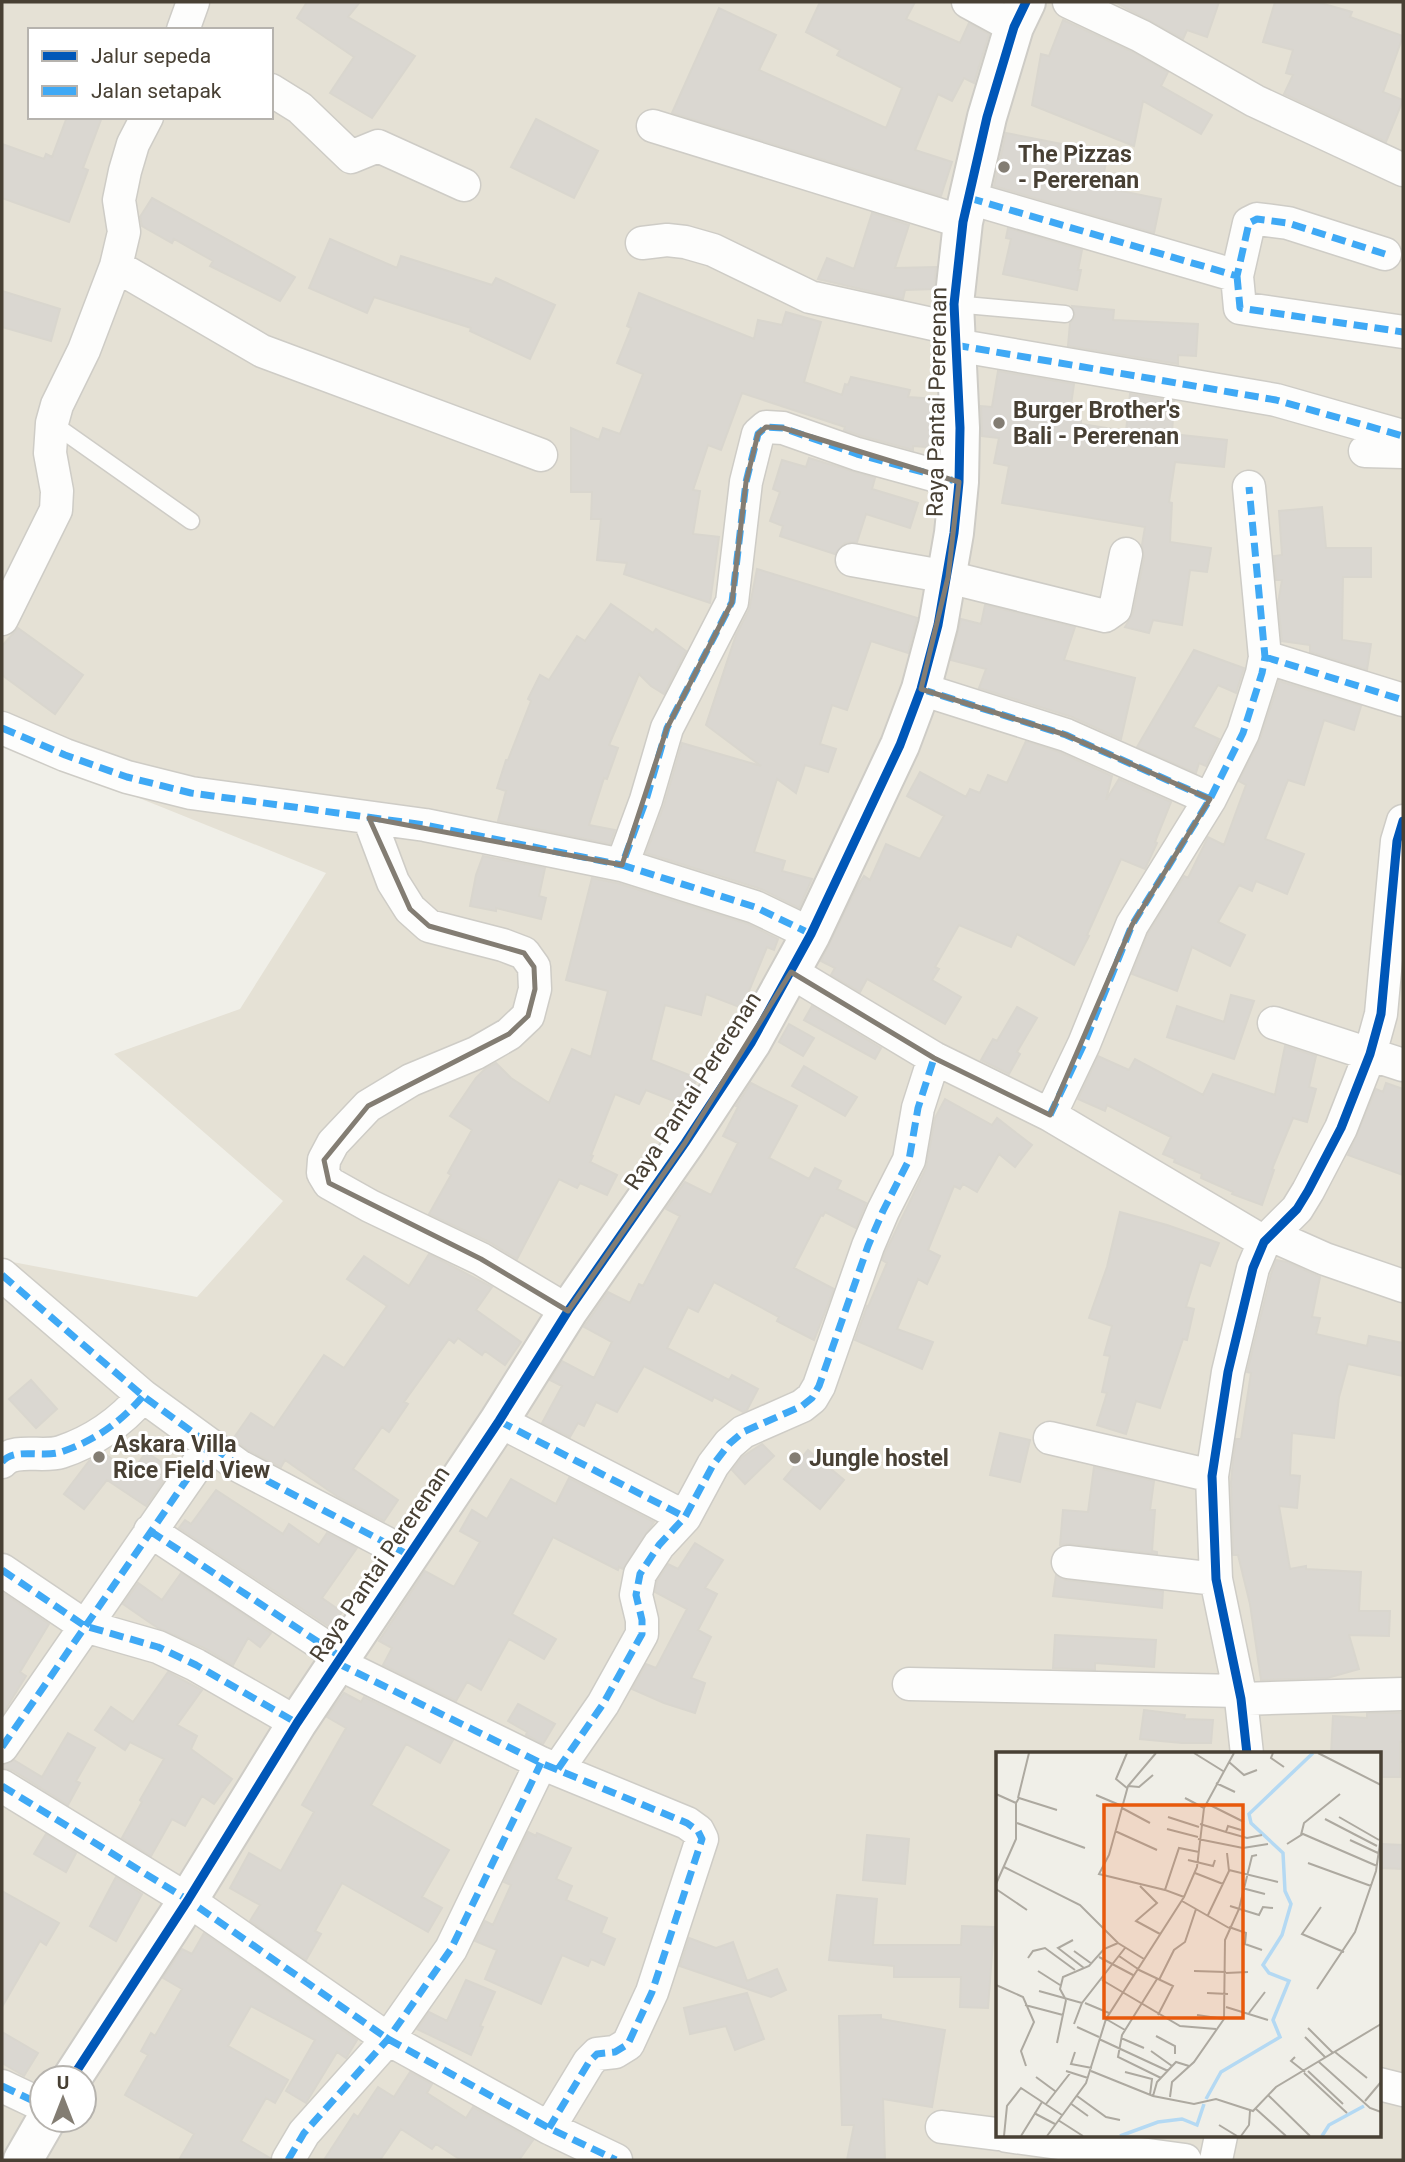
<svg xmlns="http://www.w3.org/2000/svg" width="1405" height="2162" viewBox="0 0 1405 2162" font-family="Roboto,sans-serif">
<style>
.residential{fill:#e5e1d5;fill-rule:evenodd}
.building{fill:#dad7d1;stroke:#d9d6ce;stroke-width:2}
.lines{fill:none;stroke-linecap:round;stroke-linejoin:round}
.service-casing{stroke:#ceccc6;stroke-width:19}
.minor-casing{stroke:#ceccc6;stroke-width:35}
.tertiary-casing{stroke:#ceccc6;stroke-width:42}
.service{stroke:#fdfdfc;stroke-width:16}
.minor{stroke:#fdfdfc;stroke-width:32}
.tertiary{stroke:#fdfdfc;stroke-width:38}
.quiet{stroke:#3fa9f5;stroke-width:7;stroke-dasharray:14 7;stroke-linecap:butt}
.cycleway-casing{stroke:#fff;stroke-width:13}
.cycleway{stroke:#0057b8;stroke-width:9}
.marked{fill:none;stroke:#837d73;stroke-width:5;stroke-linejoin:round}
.poi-dot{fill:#837d73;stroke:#fff;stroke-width:2.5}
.labels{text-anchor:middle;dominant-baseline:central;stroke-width:6;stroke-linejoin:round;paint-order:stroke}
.poi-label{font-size:23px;font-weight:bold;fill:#484034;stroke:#fff;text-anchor:start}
.street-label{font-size:23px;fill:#484034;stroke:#fff}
.inset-river{fill:none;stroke:#b4d9f3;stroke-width:3.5}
.inset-road{fill:none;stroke:#ada9a0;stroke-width:2}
.view{fill:#e8590c;fill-opacity:0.15;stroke:#e8590c;stroke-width:3.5}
.inset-edge{fill:none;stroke:#484034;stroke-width:3.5}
</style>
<rect width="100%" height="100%" fill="#f0efe8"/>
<path class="residential" d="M2,2h1401v2158h-1401v-900l195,37 86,-96 -169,-147 126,-45 86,-136 -324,-130zM30,30h241v87h-241zM997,1754h382v382h-382zM42,2078h42v42h-42z"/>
<path class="building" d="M307,2h53l-12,15 67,39 -43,62 -42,-25 24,-36 -57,-39z
M820,2h95l-9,17 54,24 9,-20 20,11 -15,49 -10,-5 -12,23 -14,-7 -23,56 37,12 -11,34 -269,-83 47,-105 57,27 -17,35 127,58 16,-40 -65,-33 3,-5 -34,-18z
M1115,2h104l-12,35 -20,-7 -4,9z
M1275,2h42l35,10 -2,5 53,19 -20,56 20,8 -17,42 -102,-48 9,-19 -7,-2 7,-23 -30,-8z
M1063,20l70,32 35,20 -7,14 51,29 -11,19 -58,-33 -9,45 -102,-41 9,-51 8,2z
M67,117h35l-19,51 5,2 -19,52 -67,-24v-54l42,15 2,-5 6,3z
M536,119l62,32 -24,47 -63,-31z
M1006,133l102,20 -7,34 60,12 -7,34 -160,-47z
M152,198l143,79 -15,24 -70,-35 3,-5 -39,-22 -2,4 -30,-17 -2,-9z
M872,213l37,12 -14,43 41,-1 -2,22 -29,1 -2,9 -85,-20 9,-21 27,11z
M1008,228l74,22 -4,20h3l-4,20 -74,-16 8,-35 -5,-1z
M330,239l67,29 4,-12 91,29 4,-7 59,27 -25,54 -60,-28 1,-3 -97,-31 -7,16 -58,-25z
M2,291l58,18 -9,32 -49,-14z
M639,293l115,46 4,-19 24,5 4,-13 35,10 -17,60 38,13 3,-11 3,1 3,-8 59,13 -2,7 29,2 1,49 -25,-2v4l-51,-14 -18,-6 1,-3 -103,-34 -21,57 -13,-5 -15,45 7,1 -7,43 26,3 -9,66 -86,-29 3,-11 -30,-3 4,-41h-10l1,-27h-21v-64l28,12 4,-12 17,6 23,-60 -26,-11 14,-35 -4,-2z
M1072,306l42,4 -1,10 85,4 -2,32 -18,-1v9l-110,-18 2,-23 5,-7z
M998,371l76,13 -5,34 12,2v4l45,7 4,-37 44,7 -2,33 55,6 -3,27 -49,-5 -6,40 3,1 -2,39 41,6 -4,24 -17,-2 -8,55 -29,-5 -4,13 -24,-6 8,-14 11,-55 -2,-13 3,-18 -143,-24 7,-37 -15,-3 5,-25 -17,-2 -1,-30 11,1z
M809,458l66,20 -3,11 46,14 -8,25 -44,-14 -9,28 -12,1 -10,11 -55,-18 3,-10 -13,-5 10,-29 -7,-3 9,-29 24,7z
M1322,507l4,41h45v29h-28l-1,63 29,4 -4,26 -57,-18v-7l-28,-4 -4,-38 4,-23h-6l-2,-24 8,-1 -3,-44z
M757,569l160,49 -9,35 -37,-12 -24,69 -15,-5 -12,39 16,5 -8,23 -23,-7 -9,28 -19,-14 -23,73 31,9 -3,10 30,8 -13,29 -38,-19 -115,-36 18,-48 18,-62 79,23 -55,-41 30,-90 13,-25z
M611,604l42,29 3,-4 30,22 -22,43 -13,-8 -12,-12 -30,71 9,3 -11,31 -3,-1 -15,47 26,5 -5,14 -112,-23 8,-30 -9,-3 9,-28h2l23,-59 -3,-2 12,-24 9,5 28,-44 8,5z
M985,605l90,22 -11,33 71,18 -14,61 -49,-22 -93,-29 7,-19 -35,-9 10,-41 20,5z
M18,628l65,47 -28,39 -53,-39v-29z
M1194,650l50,18 -8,25 -18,-8 -25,42 26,12 -13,27 -7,-3 -3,10 -59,-26z
M1279,681l82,25 -7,24 -30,-10 -20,65 -16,-5 -23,59 39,15 -17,40 -31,-13 -4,10 -13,-6 -21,37 27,13 -15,31 -38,-19 -15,44 -45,-17 16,-41 36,-57 4,2 20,-41 16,8 22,-60 -7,-4 21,-42z
M1026,741l33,11 53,24 -6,24 13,-21 52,23 -16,40 2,1 -12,26 -24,-10 -34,76 2,1 -15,29 -57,-31 -6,13 -52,-22 -24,42 4,2 -7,11 29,17 -16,27 -78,-45 -7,13 -29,-17 4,-7 -14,-7 36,-74 7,-11 6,4 16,-36 34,15 24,-43 -37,-20 13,-24 46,25 4,-8 10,4 8,-18 19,8z
M483,856l62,12 -6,28 7,2 -5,21 -45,-11v3l-26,-5 6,-31z
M592,878l25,5 131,41 30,15 -4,11 -7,-3 -25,61 -36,-14 -5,21 -36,-10 -14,55 46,18 -8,20 -5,7 -38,-15 -7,14 -24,-10 -24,61 2,1 -3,6 27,13 -10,20 -27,-12 -3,5 -18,-9 -42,80 -28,-17 -60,-28 22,-39 -3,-2 24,-43 -22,-14 26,-38 9,-9 11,-6 15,15 38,25 23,-54 19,8 17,-66 -42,-11z
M1231,995l23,6 -20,58 -67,-22 10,-31 47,16z
M812,1006l69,42 -6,11 -71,-39z
M1017,1007l20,11 -20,34 3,2 -11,20 -28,-14 12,-21 4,2z
M789,1024l25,14 -11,18 -24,-14z
M1285,1046l31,10 -7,31 7,2 -9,33 -14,-4 -21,51 2,1 -12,35 -30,-11 1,-2 -32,-14 1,-4 -28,-12 1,-3 -12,-5 8,-17 -64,-32 -2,6 -27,-12 20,-43 31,14 6,-11 68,36 10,-21 62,21z
M804,1066l53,31 -12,19 -53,-30z
M751,1083l46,23 -28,52 40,21 6,-11 26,13 -4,8 29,14 -10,25 -31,-16 -2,4 -2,-1 -27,53 40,21 -20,51 -37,-19 2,-4 -65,-35 -16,30 -10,-5 -21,41 62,32 3,-5 26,14 -11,21 -4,2 -29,-15 -2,4 -68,-35 -27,46 -21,-10 -12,24 -6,-3 -8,14 -28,-14 20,-37 -12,-6 12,-19 32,17 18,-36 -28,-15 24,-35 22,11 9,-19 4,2 37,-70 -14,-7 19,-27 26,13 27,-52 -15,-7 15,-29 -2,-1z
M1386,1083l17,6v86l-55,-20 28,-66 7,3z
M945,1099l47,26 5,-7 35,27 -17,22 -16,-13 -22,38 -14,-8 -3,5 -6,-3 -26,64 12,6 -13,28 -9,-5 -21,50 36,13 -11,27 -67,-29 12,-34 1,1 19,-44 -5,-3 3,-7 41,-85 9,-50z
M1120,1212l47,13 52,18 -9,23 -10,-4 -14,45 8,2 -7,31 -4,-1 -23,69 -24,-7 -10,33 -29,-9 10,-32 -5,-1 8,-36 -6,-1 8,-29 -23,-8 18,-51z
M429,1254l63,33 -16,23 45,32 -16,23 -20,-14 -3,4 -24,-17 -4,5 -5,-4 -45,63 4,2 -19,28 -7,-5 -29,42 45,31 -14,21 -46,-24 -53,-37 -4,7 -32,-16 -16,-12 18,-26 23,15 50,-73 20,13 43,-62 -40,-27 17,-23 45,30z
M1276,1260l11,2 33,15 -8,40 8,1 -4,16 51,12 2,-10 34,7v33l-55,-12 -9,33 -5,41 -42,-5 -2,42 10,1 -3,32 -18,-2 11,63 16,-3v3l55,3 -2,39h31l-1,25 -40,-1 10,34 -32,9 -66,2 -11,-76 -12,-49h-5l-2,-73 2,-22 3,-21h5l10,-66 -4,-1 24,-98z
M31,1380l26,29 -21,19 -27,-29z
M1000,1433l30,7 -10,42 -30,-7z
M762,1444l12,12 -29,28 -13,-14 10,-13z
M808,1450l36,30 -24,29 -36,-30z
M146,1452l26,17 -26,37 -39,-26 -23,29 -20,-15 25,-33 15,-8 27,21z
M1094,1467l60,14 -4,29h5l-3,41 5,1v2l-87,-10 -10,1 3,-35 25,2z
M569,1478l85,44 -31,47 -4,-2 -1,3 -65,-33 -41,77 44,25 -12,20 -35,-20 -28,51 -14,-8 -11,19 -73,-36 9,-17 -13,-7 46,-70 29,16 26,-45 -20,-11 12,-21 15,9 24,-40 45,25z
M216,1490l67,44 6,-10 30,21 8,-12 30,15 -35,50 20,14 -11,16 -152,-100 6,-8 6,4z
M695,1543l28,17 -18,28 12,6 -19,36 13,7 -20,41 14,5 -10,30 -31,-10 -32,-14 14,-25 10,4 31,-59 -32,-17 2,-11 11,-17 10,5z
M181,1573l90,60 -11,14 -12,-9 -15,27 -29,-17 -46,-20 -35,-24 15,-21 24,17z
M1056,1575l10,5 97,11 -1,17 -109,-12z
M2,1592l47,32 -29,48 6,4 -24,39z
M1055,1635l101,5 -2,27 -59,-4v7l-42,-2z
M168,1672l34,18 -25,35 20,11 -6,13 41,30 -18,25 -12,-8 -17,30 -13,-7 -21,37 -29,-18 20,-36 -2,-2 24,-41 -34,-17 -5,8 -30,-20 16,-23 22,15z
M344,1693l17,9 3,-5 89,43 -13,23 -34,-19 -35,61 78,45 -27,47 20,11 -14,24 -86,-49 -27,48 6,3 -15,26 -56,-39 10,-16 -30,-17 19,-35 32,18 33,-59 -12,-7 44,-77 -19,-11z
M518,1704l37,20 -12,20 -17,-9 1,-3 -19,-11z
M1144,1710l41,5 -1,4 29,1 -2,23h-29l-42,-4z
M1367,1713h36v29h-3v35h-21v-23h-48l2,-38 34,2z
M68,1733l27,15 -19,33 4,2 -12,22 -56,-35 -10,-2v-3l12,-5 28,17z
M528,1832l8,4 1,-3 34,15 -15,31 16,7 -6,14 41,18 -6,15 14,6 -11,26 -13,-6 -3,7 -26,-11 -21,49 -56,-25 12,-29 -22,-9 10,-20 8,4 18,-40 -7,-3z
M46,1834l30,19 -10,19 -32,-18z
M867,1835l42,4 -4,45 -42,-4z
M1382,1844l21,1 -1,24 -21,-1z
M116,1877l26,17 -26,47 -26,-15z
M2,1891l57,32 -13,22 -6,-4 -38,66z
M837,1895l40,4 -4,46h88l1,-19 32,1 -6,81 -28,-1 1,-30h-67v-11l-65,-6z
M204,1933l153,107 -11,18 -9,-6 -31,51 -20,-12 29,-51 -64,-34 -23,40 60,34 -13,23 -9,-5 -25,43 29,17v2h-91l15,-26 -69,-39 23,-40 -7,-4 10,-18 4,3 27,-47 -19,-11 19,-29 10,5z
M689,1938l27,10 17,-6 14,39 30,-12 9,21 -15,7 -91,-31z
M466,1980l29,12 -15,34 3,1 -12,28 -54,-26 12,-17 18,9z
M747,1993l17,46 -29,11 -9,-24 -36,8 -6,-26z
M881,2015v4l64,11 -13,77 -49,-8 2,61h-38l7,-35h-12l-3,-109z
M2,2032l36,21 -14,23 -22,-13z
M410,2072l22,12 -5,9 39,25 7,-11 60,33 -14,20h-58l-25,-16 -4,5 -31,-20 -21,31h-56l30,-46 4,3 20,-30 16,10z"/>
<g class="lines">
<defs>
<path id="service" d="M954,304l111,10
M52,423l139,98"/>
<path id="minor" d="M968,2l46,25
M1069,2l72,34 114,65 148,69
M183,30l10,-28
M271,90l29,18 51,49 27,-11 86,39
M653,126l310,96
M969,198l268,78 12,-53 8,-4 31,4 97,31
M642,243l25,-3 18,2 28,8 97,47 145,32
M116,266l146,85 279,104
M1237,276l3,32 163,24
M955,345l321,55 127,36
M1365,451l38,1
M852,560l96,17 157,39 10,-7 11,-55
M2,619l54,-109 1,-19 -7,-38 2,-30 5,-18 27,-55 32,-84 8,-34 -5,-32 6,-29 8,-27 14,-27
M1265,657l138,43
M921,689l145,46 144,64
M2,728l63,27 62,22 64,16 234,32 197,40
M369,818l24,64 17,27 19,17 74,19 21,8 10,14 1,22 -7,27 -19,18 -33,19 -65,27 -43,26 -35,37 -9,17 -1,13 6,10 41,23 111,53 87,52
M811,934l-56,-27 -133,-42 24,-65 21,-72 65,-126 14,-120 12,-48 8,-7 17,1 74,26 102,28
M791,972l143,86 116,57 214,127
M1274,1023l129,42
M1050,1115l34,-71 48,-119 78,-126 33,-66 19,-60 3,-16 -16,-170
M1271,1235l54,24 78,27
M2,1275l141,121 96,70 170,89
M499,1421l186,96
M1050,1438l162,38
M2,1462c13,-15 40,-4 59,-10 33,-11 59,-29 82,-56
M150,1531l191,126
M1068,1562l148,17
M2,1570l83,56 73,21 38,18 101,58
M337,1663l204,100 146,60 11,8 4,8 -50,153 -24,52 -13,8 -18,2 -8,8 -40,66
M909,1684l330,7
M1241,1699l162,-5
M2,1747l208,-301
M1247,1754l-6,-55 -25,-120 -4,-103 16,-104 25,-104 11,-26 33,-33 11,-18 33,-63 29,-74 11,-40 16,-173 6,-20
M558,1769l45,-65 39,-70v-14l-6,-25 4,-21 19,-29 26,-28 28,-52 16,-21 14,-12 59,-26 10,-8 7,-12 49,-140 15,-35 26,-51 9,-52 16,-50
M2,1786l186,114 200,139 161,89 67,32
M1379,2084l24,6
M2,2086l40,19
M942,2127l55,7
M1007,2136l178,24
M288,2160l16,-27 84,-94 63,-90 90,-186
M1216,2160l5,-24"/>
<path id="tertiary" d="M72,2078l116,-178 109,-177 202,-302 69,-110 117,-168 66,-100 60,-109 89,-189 21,-56 17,-64 16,-92 5,-51 1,-54 -6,-124 9,-82 24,-105 27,-90 12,-25
M23,2160l23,-40"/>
</defs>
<use href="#service" class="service-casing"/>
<use href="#minor" class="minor-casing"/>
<use href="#tertiary" class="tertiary-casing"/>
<use href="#service" class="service"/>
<use href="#minor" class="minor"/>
<use href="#tertiary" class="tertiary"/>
<path class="quiet" d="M969,198l268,78 12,-53 8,-4 31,4 97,31
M1237,276l3,32 163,24
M955,345l321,55 127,36
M1265,657l138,43
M921,689l145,46 144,64
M2,728l63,27 62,22 64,16 234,32 197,40
M811,934l-56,-27 -133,-42 24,-65 21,-72 65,-126 14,-120 12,-48 8,-7 17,1 74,26 102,28
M1050,1115l34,-71 48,-119 78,-126 33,-66 19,-60 3,-16 -16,-170
M2,1275l141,121 96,70 170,89
M499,1421l186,96
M2,1462c13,-15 40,-4 59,-10 33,-11 59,-29 82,-56
M150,1531l191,126
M2,1570l83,56 73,21 38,18 101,58
M337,1663l204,100 146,60 11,8 4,8 -50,153 -24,52 -13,8 -18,2 -8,8 -40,66
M2,1747l208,-301
M558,1769l45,-65 39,-70v-14l-6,-25 4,-21 19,-29 26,-28 28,-52 16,-21 14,-12 59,-26 10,-8 7,-12 49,-140 15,-35 26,-51 9,-52 16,-50
M2,1786l186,114 200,139 161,89 67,32
M2,2086l40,19
M288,2160l16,-27 84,-94 63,-90 90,-186"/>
<defs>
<path id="cycleway" d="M1247,1754l-6,-55 -25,-120 -4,-103 16,-104 25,-104 11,-26 33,-33 11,-18 33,-63 29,-74 11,-40 16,-173 6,-20
M72,2078l116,-178 109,-177 202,-302 69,-110 117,-168 66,-100 60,-109 89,-189 21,-56 17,-64 16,-92 5,-51 1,-54 -6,-124 9,-82 24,-105 27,-90 12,-25"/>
</defs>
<use href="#cycleway" class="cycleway-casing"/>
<use href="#cycleway" class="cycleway"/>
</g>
<path class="marked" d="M766,427l17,1 176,54 -11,95 -27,112 145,46 144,64 -78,126 -82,190 -116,-57 -143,-86 -106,171 -117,168 -87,-52 -152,-76 -5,-23 44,-54 141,-72 19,-18 7,-27 -1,-22 -10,-14 -95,-27 -19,-17 -41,-91 253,47 45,-137 65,-126 14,-120 12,-48z"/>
<g class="poi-dot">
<circle cx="1004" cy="167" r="7"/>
<circle cx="999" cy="423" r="7"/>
<circle cx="99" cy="1457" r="7"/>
<circle cx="795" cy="1458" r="7"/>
</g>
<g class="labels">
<g class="poi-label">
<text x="1018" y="154">The Pizzas<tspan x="1018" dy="26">- Pererenan</tspan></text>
<text x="1013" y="410">Burger Brother's<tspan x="1013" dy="26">Bali - Pererenan</tspan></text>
<text x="113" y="1444">Askara Villa<tspan x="113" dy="26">Rice Field View</tspan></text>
<text x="809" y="1458">Jungle hostel</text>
</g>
<g class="street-label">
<text transform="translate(937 402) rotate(-89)">Raya Pantai Pererenan</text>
<text transform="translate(693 1091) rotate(-57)">Raya Pantai Pererenan</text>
<text transform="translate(380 1564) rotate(-56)">Raya Pantai Pererenan</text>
</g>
</g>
<g transform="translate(996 1752)">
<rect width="385" height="385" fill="#f0efe8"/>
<path class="inset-river" d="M210,347l15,-27 59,-35 -7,-17 16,-39 -20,-8 -6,-8 19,-30 9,-31 -6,-13 -2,-38 -32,-30 -2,-9 64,-61M124,384l38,-14 24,-3 15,6 7,-21M326,384l7,-11 35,-19"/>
<path class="inset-road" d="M131,1l-11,26 11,9M160,1l-28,33 -19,69 -10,19 66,16M198,1l29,18M277,1l-2,5 13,9M322,1l63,32M233,10l15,13 13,-5M220,31l19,9M132,34l11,1 14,-12M0,42l20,9M100,43l26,11M22,46l11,-45M189,46l19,10M20,51l3,-5 38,12M210,51l38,19M126,56l28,15M172,65l31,10M343,65l40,23M329,67l52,27M21,71l68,25M204,72l26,8 2,-6 13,4M171,77l31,8M119,79l42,19M230,80l21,6 15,-3M305,83l3,-12 36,-29M202,87l45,9 25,-4M354,88l28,13M291,92l16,-10 74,32M192,108l25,6 2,-6M312,111l63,23M8,115l76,38 38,38 26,16M233,118l49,12M199,121l28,11M0,132l20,-45v-36M144,134l17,17 -21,18 24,13M246,136l23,6M0,137l31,21M188,145l-19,-7 14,-42 20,4M186,149l47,27M234,154l29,9 4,-8 10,1M325,155l-19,27 42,18M212,163l21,-44 -2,-18M233,175l17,6 -1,11 17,6M77,188l-15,8 26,20M78,199l18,13M123,204l19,13M103,205l34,18M32,206l5,-7 12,-3 30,22M141,217l36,17 -15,29M42,219l22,14M198,219l32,1M230,221l22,-1M161,227l-35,56 -4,22 43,21M106,228l78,46 36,3M163,228l15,-30 11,-8 11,-33M0,233l27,12 11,25 -13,29 5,15M321,237l38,-57 21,-61 5,-35M43,239l43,12M211,241l21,1M70,248l-6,-11 3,-12 26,-11 15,-17 14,-6M89,251l24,10M29,253l38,10M230,255l42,13M253,261l16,-21M201,263l27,4M110,267l19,11M78,272l8,-21 43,-55M81,275l22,10M312,276l25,25M160,284l19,10v8M309,285l21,21M125,286l23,10M103,287l69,32M61,291l9,-43M155,299l21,15M79,300l-4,12 21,4M339,300l32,26M299,305l-4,4 14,11M323,310l51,46 11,4M70,319l22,7M95,319l62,25 41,8 22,-5 37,12 23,-24 105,-63M312,319l35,33M129,320l27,7 -2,16M308,321l43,40M40,325l19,14M272,343l42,41M81,344l29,21 14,3M157,344l4,-14 19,-20 13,4M174,345l2,-15 22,-20 30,-43 1,-79 14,-31 13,-53 5,-1M369,349l16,-19M74,351l18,13M50,352l25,-32M260,357l30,27M38,361l21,11M62,368l25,16M223,373l18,11M8,384l3,-30 14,-18 41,27M25,384l21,-34M51,384l39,-53 20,-64 78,-122 13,-30 7,-59 30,-55M245,384l8,-11 1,-14"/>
<path class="view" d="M108,53h139v213h-139z"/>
<rect width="385" height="385" class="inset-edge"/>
</g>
<rect width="1405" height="2162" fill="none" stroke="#484034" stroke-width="7"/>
<rect x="28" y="28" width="245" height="91" fill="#ffffff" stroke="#b6b3ae" stroke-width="2"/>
<rect x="42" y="51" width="35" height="10" fill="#0057b8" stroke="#b6b3ae" stroke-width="2"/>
<text x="91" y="63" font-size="21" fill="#484034">Jalur sepeda</text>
<rect x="42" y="86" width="35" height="10" fill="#3fa9f5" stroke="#b6b3ae" stroke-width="2"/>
<text x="91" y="98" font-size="21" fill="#484034">Jalan setapak</text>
<g transform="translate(63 2099)"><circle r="33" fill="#ffffff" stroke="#b6b3ae" stroke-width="2"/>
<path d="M0-5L12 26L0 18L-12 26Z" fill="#837d73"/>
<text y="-10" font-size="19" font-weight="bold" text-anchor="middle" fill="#484034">U</text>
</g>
</svg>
